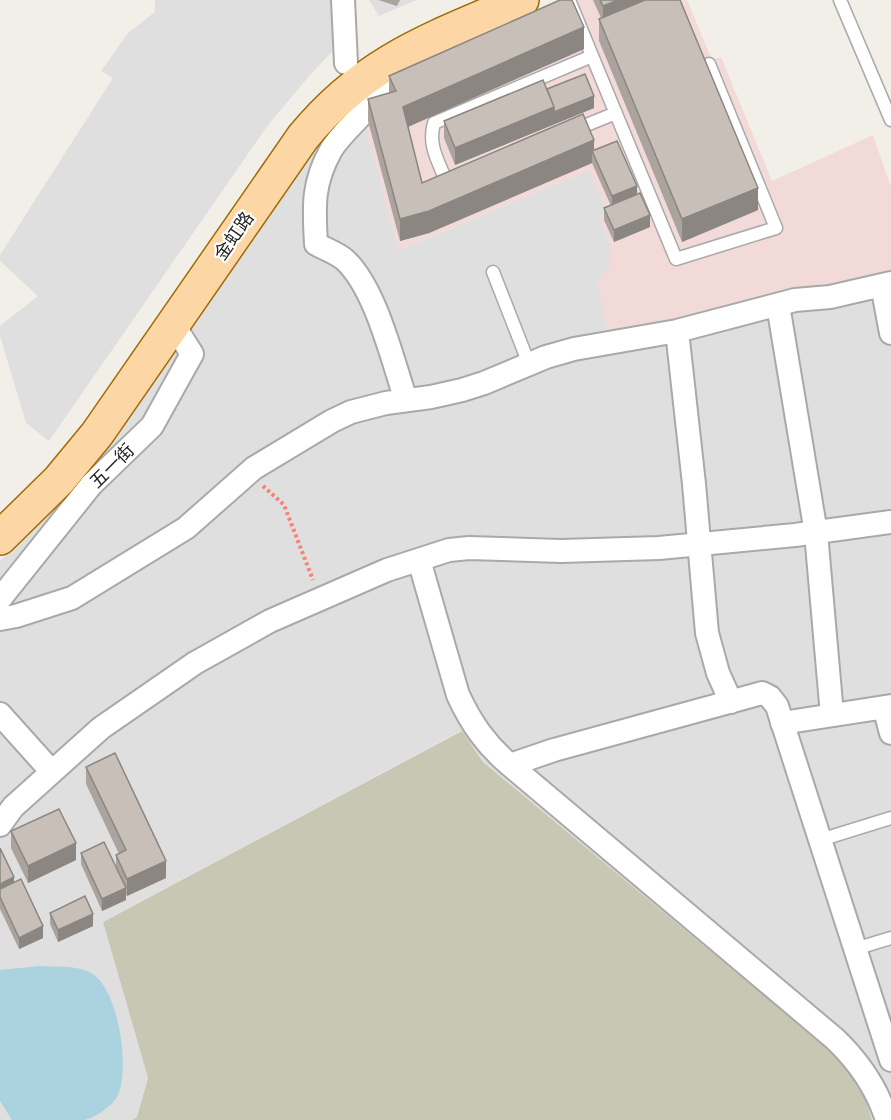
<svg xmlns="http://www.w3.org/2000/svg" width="891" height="1120" viewBox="0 0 891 1120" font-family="Cabin,'Noto Sans SC',sans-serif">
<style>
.residential{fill:#e0dfdf}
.commercial{fill:#f2dad9}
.construction{fill:#c7c7b4}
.water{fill:#aad3df}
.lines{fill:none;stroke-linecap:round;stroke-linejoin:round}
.lane-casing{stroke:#a9a9a9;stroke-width:15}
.street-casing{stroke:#a9a9a9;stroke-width:26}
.primary-casing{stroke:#a06b00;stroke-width:36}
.path{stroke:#fa8072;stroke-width:4;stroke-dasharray:3 3;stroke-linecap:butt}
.lane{stroke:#fff;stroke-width:12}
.street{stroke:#fff;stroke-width:22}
.primary{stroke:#fcd6a4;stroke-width:33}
.wall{fill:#aba49e}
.shaded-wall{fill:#8b8681}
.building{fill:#c7bfb8;stroke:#8b8681;stroke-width:1.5}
.labels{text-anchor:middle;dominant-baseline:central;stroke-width:4.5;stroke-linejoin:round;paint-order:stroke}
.street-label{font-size:18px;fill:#222;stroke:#fff}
</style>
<rect width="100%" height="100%" fill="#f2efe9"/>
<path class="residential" d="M155,0h185l3,40 -33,35 -42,50 -219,316 -23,-18 -26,-87v-10l38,-30 -38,-35v-6l113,-177 -12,-7 27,-38 27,-21z
M369,0h48l-38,16z
M360,105l39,145 190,-80 18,42 -8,4 11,27v24l281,21v832h-19l-11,-36 -378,-322 -22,-31 -358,191 45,156 -11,39 -5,3h-132v-559l55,-51 60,-77 184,-261 33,-40z"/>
<path class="commercial" d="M564,0h123l25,60 9,-3 51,124 101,-46 18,52v91l-283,57 -11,-53 13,-15v-24l-11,-27 8,-4 -18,-42 -190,80 -35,-128z"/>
<path class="construction" d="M462,731l21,31 359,299 19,23 11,36h-740l5,-3 11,-39 -45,-156z"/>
<path class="water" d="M39,966c17,1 40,-1 54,8 26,18 37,94 25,121 -4,10 -22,22 -33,25 -6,0 -15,0 -22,0 -17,0 -34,0 -51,0l-12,-19v-131z"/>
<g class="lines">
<defs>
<path id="lane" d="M569,0l107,259 100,-31 -67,-164
M840,0l51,120
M574,130l42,-17
M458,179l-13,-1c-8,-19 -17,-34 -11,-55l158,-67
M493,272l36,92
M820,840l71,-22
M855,949l36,-11"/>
<path id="street" d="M343,0l3,63
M388,61c1,6 2,12 0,18 -5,20 -45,50 -57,71 -19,34 -17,57 -15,94 9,5 21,9 29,16 31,29 47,99 61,140
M882,285l9,48
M778,305l38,228 16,182
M677,331l17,153 13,149 11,40 13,29
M419,560l39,135c13,28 28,50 52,70l325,274c24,23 42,49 52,81
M0,599l91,-114 61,-59 40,-72 -19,-30
M0,619l16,-3 56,-18 114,-70 68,-60 78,-47 19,-9 35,-9 45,-6 31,-7 22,-7 62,-26 28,-8 103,-18 118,-31 35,-3 61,-14
M884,707l7,26
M0,714l52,58
M782,723l109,-17
M510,765l44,-15 208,-57 8,4 7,9 114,354
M0,825l13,-18 88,-79 94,-65 75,-42 117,-51 62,-20 20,-2 92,3 98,-3 136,-13 96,-13"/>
<path id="primary" d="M0,538l59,-58 38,-46 206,-297c63,-77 131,-99 219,-137"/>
</defs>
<use href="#lane" class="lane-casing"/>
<use href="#street" class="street-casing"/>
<use href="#primary" class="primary-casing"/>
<path class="path" d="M263,486l21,19 29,75"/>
<use href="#lane" class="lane"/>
<use href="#street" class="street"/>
<use href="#primary" class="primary"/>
</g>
<path class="wall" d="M378,0h22l-3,6z
M593,0h87l78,210 -76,32 -83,-201v-22l2,-1z
M584,49l-176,78 14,56 172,-32 43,44 13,32 -36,15 -10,-22v-12l7,-2 -19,-43 -163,70 -29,8 -32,-120v-22l21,-6v-17z
M547,89l47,19 -139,57 -11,-27v-17z
M86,767l80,111 -39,18 -1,-2v6l-24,11 -21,-47v-11l35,13v-11l3,-1 -33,-70z
M11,831l65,29 -48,23 -17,-35z
M0,848l14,34 29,56 -24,11 -19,-40z
M50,913l43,13 -35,16 -8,-18z"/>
<path class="shaded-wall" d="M618,0h41l-56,23v-17z
M584,27v22l-181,80v-22z
M594,96v12l-139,57v-17l99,-41z
M594,140v15l-2,-4v12l-163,70 -29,8v-22z
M637,186v11l-25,11v-12z
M758,188v22l-76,32v-23z
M650,215v12l-36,15v-12z
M76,843v17l-48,23v-17z
M166,861v17l-39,18v-17z
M14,877v12l-14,6v-11z
M126,888v12l-24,11v-12z
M93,914v12l-35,16v-12z
M43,926v12l-24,11v-11z"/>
<path class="building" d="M560,0h12l12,27 -181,80 19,76 161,-69 11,26 -165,71 -29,8 -32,-120 28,-8 -7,-15z
M600,0h18l-15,6z
M645,0h35l78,188 -76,31 -83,-200z
M585,74l9,22 -40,16v-5l-7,-18z
M543,80l11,27 -99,41 -11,-27z
M617,141l20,45 -25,10 -20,-45z
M640,193l10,22 -36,15 -10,-22z
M115,753l51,108 -39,18 -11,-24 10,-5 -40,-83z
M59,809l17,34 -48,23 -17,-35z
M104,842l22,46 -24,11 -21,-46z
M0,848l14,29 -14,7z
M21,879l22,47 -24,12 -19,-41v-8z
M85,896l8,18 -35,16 -8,-17z"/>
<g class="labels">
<g class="street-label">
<text transform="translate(234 236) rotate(-55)">金虹路</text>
<text transform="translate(112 466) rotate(-45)">五一街</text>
</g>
</g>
</svg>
